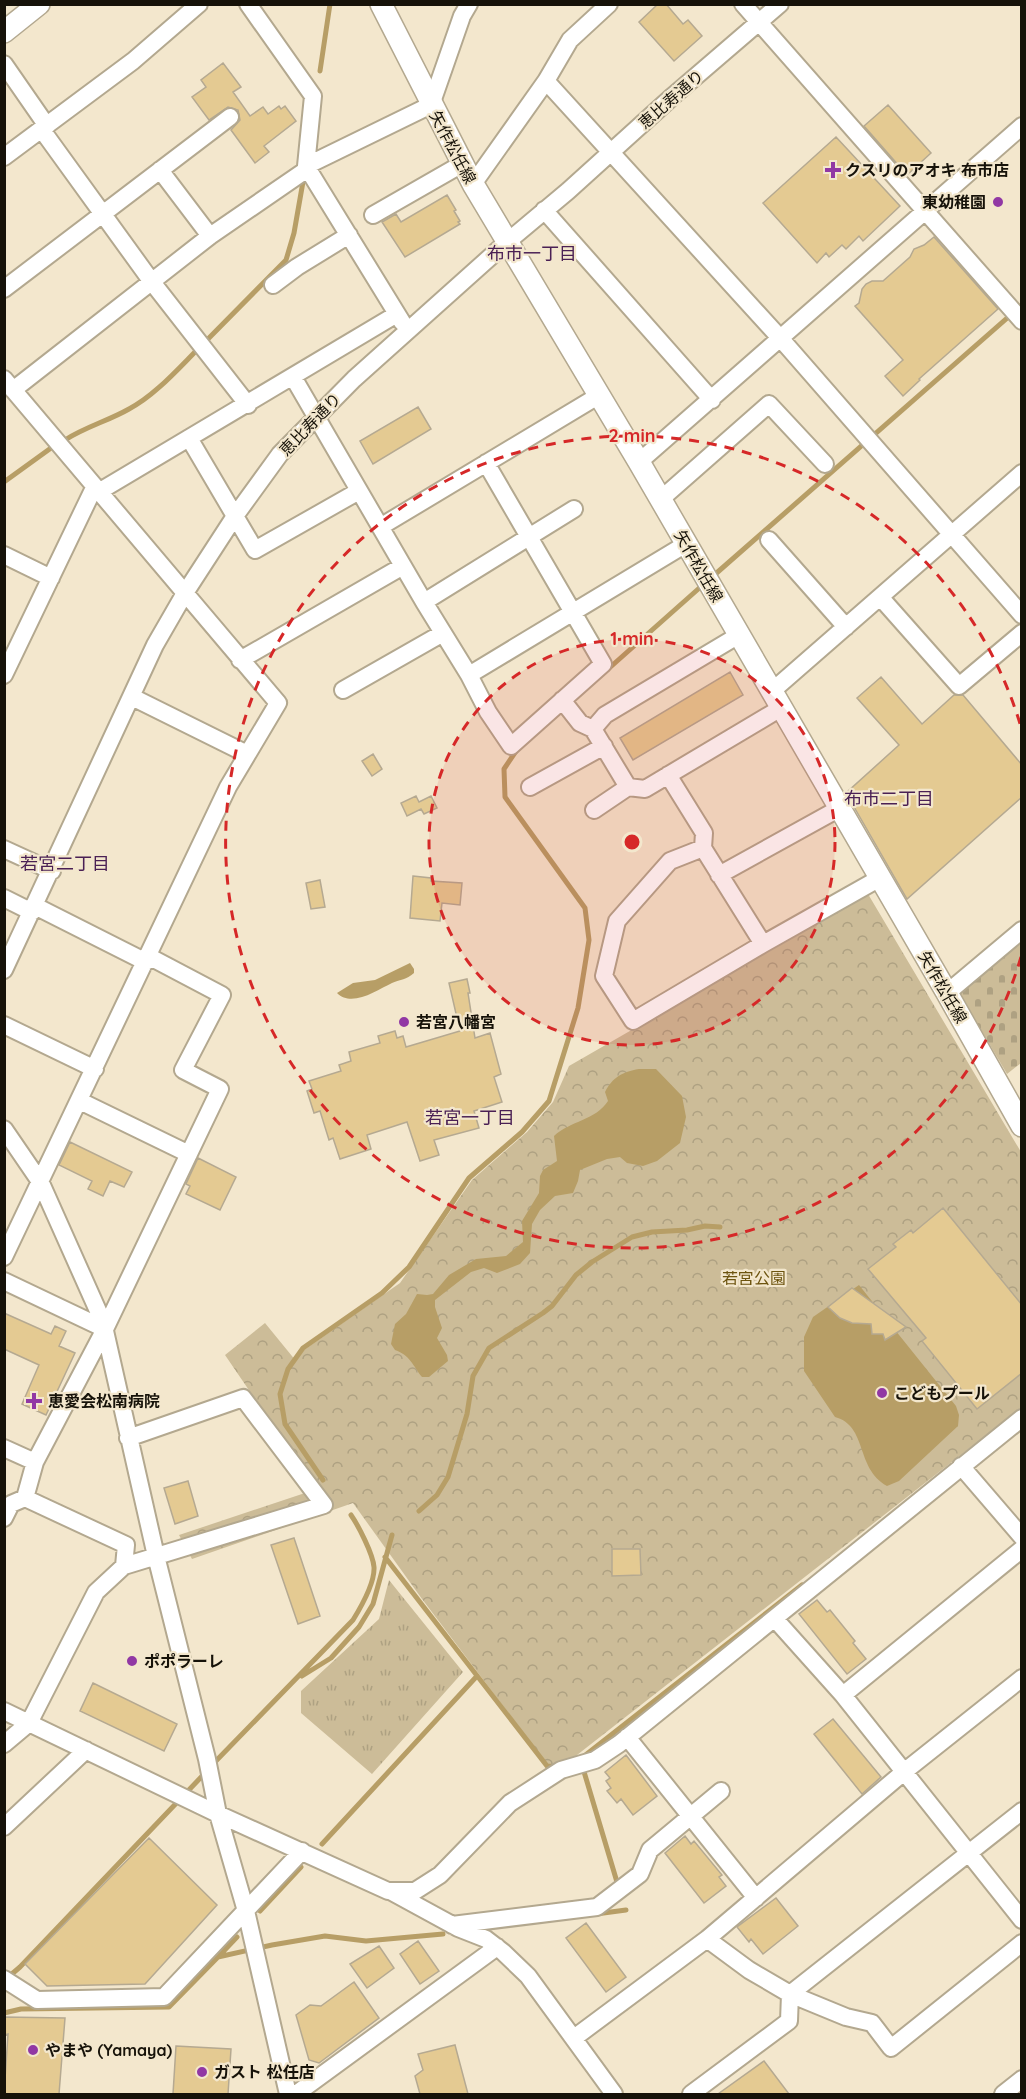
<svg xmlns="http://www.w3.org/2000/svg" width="1026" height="2099" viewBox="0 0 1026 2099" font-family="Quicksand,'Noto Sans JP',sans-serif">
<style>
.grass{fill:url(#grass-tufts)}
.cemetery{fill:url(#cemetery-stones)}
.park{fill:url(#park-crowns)}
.water{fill:#b79e66}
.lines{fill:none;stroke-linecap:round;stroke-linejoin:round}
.stream{stroke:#b79e66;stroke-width:5}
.building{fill:#e4ca92;stroke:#b5a991;stroke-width:1.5}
.minor-casing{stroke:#b3a88f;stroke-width:20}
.major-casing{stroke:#b3a88f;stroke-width:24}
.minor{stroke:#fff;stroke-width:16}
.major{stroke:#fff;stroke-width:21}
.ring{fill:none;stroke:#d62828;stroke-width:3;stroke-dasharray:10 8}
.poi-dot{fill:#9138a4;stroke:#f3e7cd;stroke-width:2}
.labels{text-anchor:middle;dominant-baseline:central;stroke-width:4.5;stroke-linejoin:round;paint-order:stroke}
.street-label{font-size:16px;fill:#161209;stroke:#f3e7cd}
.poi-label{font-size:16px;font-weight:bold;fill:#161209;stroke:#f3e7cd;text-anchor:start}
.park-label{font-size:16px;fill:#6d540f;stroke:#f3e7cd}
.neighbourhood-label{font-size:18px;fill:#4a2054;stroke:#f3e7cd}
.centre{fill:#d62828;stroke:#f3e7cd;stroke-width:3}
.ring-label{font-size:18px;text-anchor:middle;font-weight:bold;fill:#d62828;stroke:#f3e7cd;stroke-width:4.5;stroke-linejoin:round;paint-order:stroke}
</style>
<defs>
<pattern id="grass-tufts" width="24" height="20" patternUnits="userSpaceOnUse" patternTransform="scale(1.5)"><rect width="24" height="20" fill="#ccbc98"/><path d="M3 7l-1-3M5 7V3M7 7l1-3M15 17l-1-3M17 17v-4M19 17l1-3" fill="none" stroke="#aea182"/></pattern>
<pattern id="cemetery-stones" width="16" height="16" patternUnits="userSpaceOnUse" patternTransform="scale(1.5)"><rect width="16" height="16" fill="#ccbc98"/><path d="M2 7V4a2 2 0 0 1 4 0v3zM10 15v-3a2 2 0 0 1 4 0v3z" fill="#aea182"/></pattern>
<pattern id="park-crowns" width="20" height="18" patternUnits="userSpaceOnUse" patternTransform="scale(1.5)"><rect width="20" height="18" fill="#ccbc98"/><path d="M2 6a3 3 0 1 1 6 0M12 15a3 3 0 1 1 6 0" fill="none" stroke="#aea182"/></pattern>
</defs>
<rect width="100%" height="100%" fill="#f3e7cd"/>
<path class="grass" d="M389,1580l74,92 -91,102 -71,-61v-22l78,-72z"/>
<path class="cemetery" d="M1021,942v121l-14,11 -47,-80z"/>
<path class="park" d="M868,894l153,258v256l-467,365 -132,-174 -69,-96 -161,56 -13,-24 135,-45v-14l-59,-77 -30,-44 40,-32 31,38 8,-11 96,-67 72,-103 55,-48 26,-30 16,-36z"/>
<path class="water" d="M410,963l4,6v4c-8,7 -13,6 -22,10 -15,7 -40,25 -55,10l16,-10 22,-3z
M639,1069h17l26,27 4,21 -6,26 -23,18 -14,5 -16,-3 -7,-6 -13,2 -27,11 -2,11 -5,12 -18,3 -15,14 -8,14 -2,29 -10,11 -23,9 -13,-5 -13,4 -36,28v7l7,21 -5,10 10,17 1,6 -19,16h-7c-9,-11 -12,-22 -27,-27l-4,-6 4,-20 11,-10 11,-20 10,1 6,-1 16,-19 27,-16 30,-3 17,-14 -1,-21 17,-28 1,-17 3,-6 14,-9 -3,-25c16,-15 42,-16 54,-35l-3,-9c8,-15 17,-20 34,-23z
M859,1285l97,121 3,9 -1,11 -59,55 -12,5c-32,-18 -19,-60 -52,-69l-31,-46v-34l9,-20z"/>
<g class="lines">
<path class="stream" d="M320,71l10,-67
M207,340l79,-80 8,-27 10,-57
M65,440c20,-13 43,-19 64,-31 25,-13 48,-39 68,-59
M4,482l47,-34
M712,577l310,-272
M607,670l98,-87
M323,1480l-38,-56 -5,-30 8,-25 15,-21 79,-55 27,-26 60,-89 53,-46 27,-31 29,-93 11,-68 -4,-32 -80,-111 -1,-28 14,-21
M419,1511l18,-16 11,-18 19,-63 6,-38 16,-28 54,-35 9,-7 24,-31 16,-13 40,-25 20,-5 35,-2 18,-4 15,1
M385,1557l162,209 11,1
M302,1676l29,-18 28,-31 14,-23 19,-69
M583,1757l219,-172
M212,1765l141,-145c8,-13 22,-37 21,-53 -1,-13 -16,-42 -23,-52
M582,1765l35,117
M322,1844l155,-168
M260,1911l41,-44
M596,1914l30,-4
M219,1956l18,-19
M6,1979l14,-12 186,-195
M4,2013l17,-4 148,-2 49,-50 54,-12 53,-9 41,5 77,-7"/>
</g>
<path class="building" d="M658,4h8l17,20 5,-4 14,16 -28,25 -35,-39z
M223,63l18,24 -8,5 17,24 13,-9 5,7 11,-8 2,3 4,-3 11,15 -32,25 5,6 -14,11 -24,-33 9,-10 -2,-10 -10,-3 -19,13 -17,-23 14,-10 -5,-7z
M888,105l43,48 -24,22 -43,-49z
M836,137l64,69 -37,35 -4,-5 -13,13 -4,-4 -13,12 -3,-4 -9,10 -54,-60z
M447,195l9,15 -2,1 6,10 -2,1 2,2 -55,33 -23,-35 14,-8 5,8z
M934,237l64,72 -79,70 1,1 -17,16 -18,-20 18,-16 -48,-54 4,-3 3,-14 4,-5 6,-3h11l27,-24 4,-8 10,-4z
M418,407l13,22 -58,35 -13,-23z
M730,672l13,23 -110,65 -13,-22z
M881,677l41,47 32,-29h9l59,70v32l-115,102 -61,-106 53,-48 -42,-47z
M373,754l9,15 -10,7 -10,-15z
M416,796l3,6 12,-6 6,12 -13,6 -3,-5 -14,7 -6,-13z
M413,876l18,2v3l31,2 -2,22 -18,-2 -2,18 -30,-3z
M320,880l5,27 -14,2 -5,-26z
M467,979l3,14h-2l7,45 15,-5 11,41 -7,3 8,25 -28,9 5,17 -45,12 5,15 -19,6 -13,-39 -40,13 4,14 -31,10 -7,-21 -4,2 -9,-29 -6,2 -7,-22 5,-2 -3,-8 32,-10 -2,-6 12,-4 -2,-9 31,-9 -2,-7 17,-5 2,7 6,-2 3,11 54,-16 -11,-48z
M70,1142l62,30 -8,15 -14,-6 -7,15 -15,-7 4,-8 -33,-16z
M198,1158l38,19 -16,33 -34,-16 4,-8 -4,-2z
M943,1208l79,97v68l-45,36 -55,-68 4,-3 -58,-69 28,-22 -3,-3 18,-14 2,3z
M852,1288l54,39 -21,13 -2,-6h-11l-1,-10 -19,-1 -12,-5 -12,-11z
M4,1313l47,21 4,-8 11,5 -7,15 16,7 -29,62 -24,-11 17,-39 -35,-16z
M188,1481l10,35 -23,8 -11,-36z
M294,1538l26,78 -22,8 -27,-79z
M612,1549h28l1,26 -29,1z
M817,1600l10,12 3,-2 25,31 -2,2 13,16 -19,15 -48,-60z
M93,1683l84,41 -13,27 -84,-40z
M833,1719l48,58 -19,17 -48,-60z
M626,1755l31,41 -24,19 -12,-16 -4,4 -10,-12 4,-3 -5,-7 4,-3 -5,-6z
M685,1836l6,8 3,-3 28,34 -3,2 7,9 -22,17 -39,-50z
M149,1838l68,67 -72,79 -98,2 -22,-22z
M776,1898l22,28 -35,28 -12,-15 -2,3 -12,-15z
M586,1923l40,54 -20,15 -40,-54z
M418,1941l21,30 -19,13 -20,-30z
M379,1946l15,22 -27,20 -17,-24z
M354,1982l25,36 -60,45 -10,-3 -13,-45 14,-10 11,1z
M4,2017l61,1 -6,76h-55l4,-60 -4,1z
M455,2045l13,49h-48l-5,-18 8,-6 -5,-16z
M176,2046l55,3 -3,45h-55z
M764,2061l25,33h-71z"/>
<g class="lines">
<defs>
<path id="minor" d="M248,4l65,92 -7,70 96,156
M743,4l279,317
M4,64l43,62
M546,81l235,258 241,276
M42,130l110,152 96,123
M4,157l129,-96 66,-57
M160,170l50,66
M473,184l73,-103 24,-41 39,-36
M544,210l168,190
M373,215l89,-51
M273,285l24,-18 52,-32
M4,289l226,-172
M293,377l131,225 45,73 19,37 23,34 92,-82 -117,-201
M4,379l274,324 -50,84 -224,470
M13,390l197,-154 96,-66v-4l125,-61 31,-89 7,-12
M189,438l66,112 104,-59
M639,462l383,-336
M661,499l108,-95 56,60
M380,527l218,-131
M769,540l77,87
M4,555l47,23
M881,598l78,88 63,-53
M424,602l150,-93
M739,635l-134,80 -12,14 35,58 17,2 136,-81
M240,660l163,-94
M4,675l88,-183 8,-1 297,-177
M469,675l217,-131
M343,690l100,-57
M771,692l251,-219
M132,697l115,57
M562,700l18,23 13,6
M668,775l36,58 -1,15
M530,787l74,-41
M594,810l34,-23
M4,849l48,22
M719,875l121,-67
M4,898l28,14
M35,906l111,56
M763,944l-60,-96 -33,13 -53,60 -13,55 29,45 130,-77 117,-66
M4,970l151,-325 30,-52 50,-77 45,-62 74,-75 153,-137 61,-51 105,-95 107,-92
M947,993l75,-63
M4,1025l91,44
M80,1101l109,53
M4,1129l37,54 62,139 53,234 51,203 11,55 28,97 42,183
M4,1281l101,48
M4,1448l31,14
M961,1466l61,71
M25,1498l101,47 -2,21
M4,1518l7,-14 14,-6 10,-36 70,-133 115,-240 -37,-19 39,-75 -74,-39
M775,1619l68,76 179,225
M843,1695l179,-146
M4,1711l214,103 170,77h27l25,-16 70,-72 51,-33 34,-10 24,-16 403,-326
M627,1737l129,161
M4,1744l25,-21 67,-131 28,-26 200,-61 -81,-107 -115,40
M4,1827l82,-77
M392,1892l66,36 28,11 17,13 25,24 86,118
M452,1925l145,-18 43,-33 10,-24 71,-59
M707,1939l42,31 41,24 56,23 26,6 19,25 131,-105
M4,1979l33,21 127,-3 138,-146
M574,2038l133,-99 198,-168 117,-93
M296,2094l201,-147
M691,2094l98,-73 1,-27 232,-183
M1003,2094l19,-15"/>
<path id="major" d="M381,4l92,180 166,278 308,531 75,133
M4,32l35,-28"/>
</defs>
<use href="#minor" class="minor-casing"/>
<use href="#major" class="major-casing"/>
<use href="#minor" class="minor"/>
<use href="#major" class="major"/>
</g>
<circle cx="632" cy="842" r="203" fill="#d62828" fill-opacity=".12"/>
<g class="ring">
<circle cx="632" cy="842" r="203"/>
<path d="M1021 957A406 406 0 1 1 1021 727"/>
</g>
<g class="poi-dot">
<path d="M830 161h6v6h6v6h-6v6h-6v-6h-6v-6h6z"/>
<circle cx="998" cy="202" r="6"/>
<circle cx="404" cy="1022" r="6"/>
<circle cx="882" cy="1393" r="6"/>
<path d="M31 1392h6v6h6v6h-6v6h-6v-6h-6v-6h6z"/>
<circle cx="132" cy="1661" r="6"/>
<circle cx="33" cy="2050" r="6"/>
<circle cx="202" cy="2072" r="6"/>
</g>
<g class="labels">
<g class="street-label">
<text transform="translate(671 99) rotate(-41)">恵比寿通り</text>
<text transform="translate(453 147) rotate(62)">矢作松任線</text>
<text transform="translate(310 424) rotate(-46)">恵比寿通り</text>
<text transform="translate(699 566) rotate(60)">矢作松任線</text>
<text transform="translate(943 987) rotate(60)">矢作松任線</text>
</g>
<g class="poi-label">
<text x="845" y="170">クスリのアオキ 布市店</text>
<text x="986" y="202" text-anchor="end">東幼稚園</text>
<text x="416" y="1022">若宮八幡宮</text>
<text x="894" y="1393">こどもプール</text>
<text x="48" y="1401">恵愛会松南病院</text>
<text x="144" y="1661">ポポラーレ</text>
<text x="45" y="2050">やまや (Yamaya)</text>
<text x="214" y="2072">ガスト 松任店</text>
</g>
<g class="park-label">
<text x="754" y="1278">若宮公園</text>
</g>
<g class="neighbourhood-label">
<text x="532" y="253">布市一丁目</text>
<text x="889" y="798">布市二丁目</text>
<text x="65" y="863">若宮二丁目</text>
<text x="470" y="1117">若宮一丁目</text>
</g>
</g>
<circle cx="632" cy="842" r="9" class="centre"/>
<g class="ring-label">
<text x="632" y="442">2 min</text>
<text x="632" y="645">1 min</text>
</g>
<rect width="1026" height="2099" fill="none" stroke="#161209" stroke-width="12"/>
</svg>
